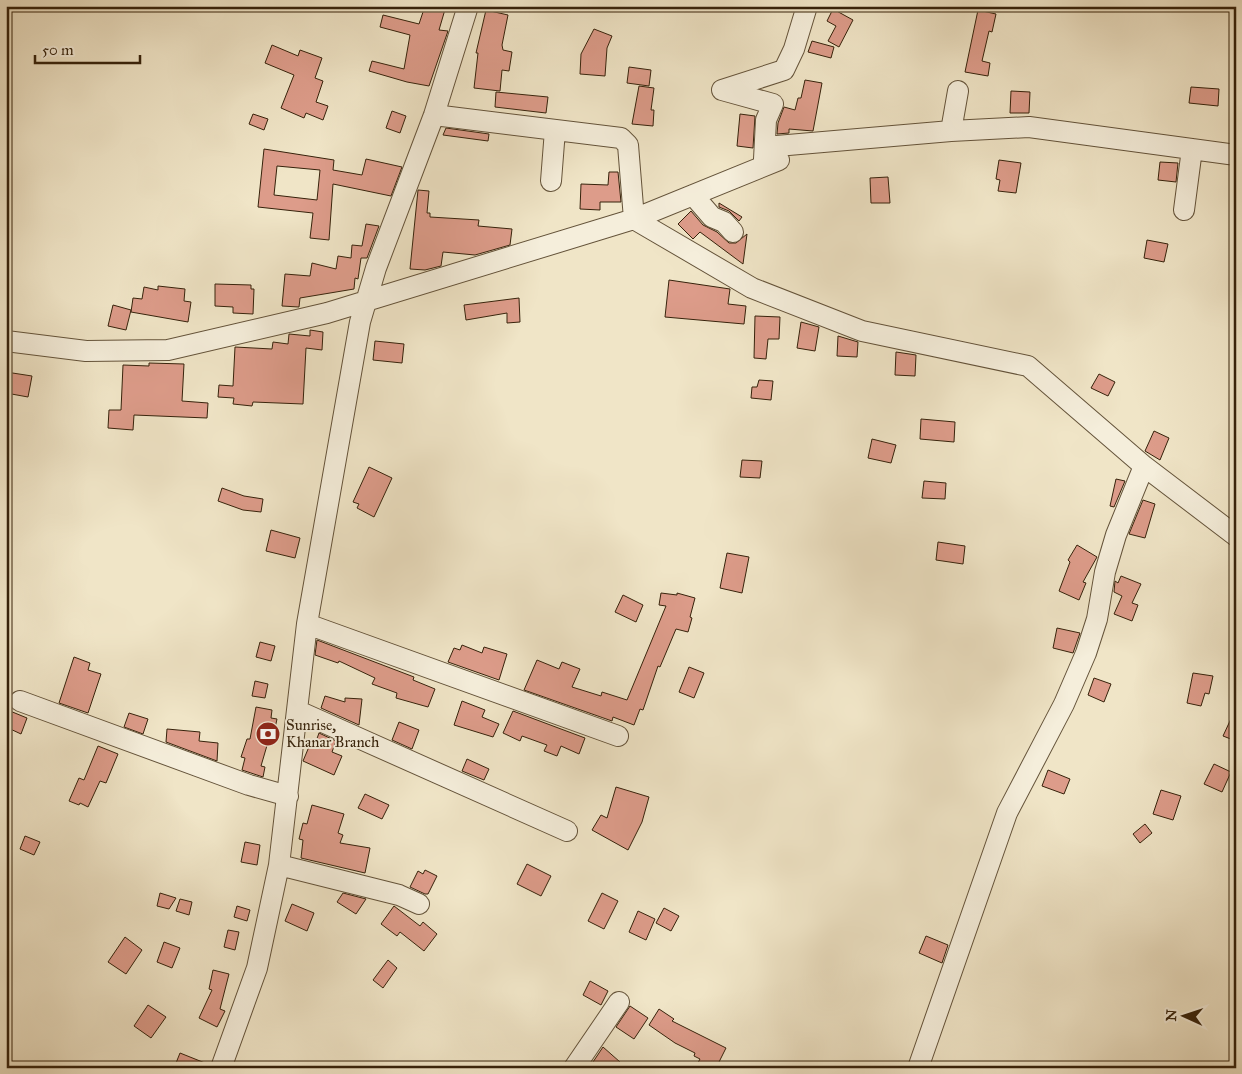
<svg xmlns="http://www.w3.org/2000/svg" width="1242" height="1074" viewBox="0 0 1242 1074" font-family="'IM FELL Great Primer',serif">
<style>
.building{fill:#dd9c8a;stroke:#36220b;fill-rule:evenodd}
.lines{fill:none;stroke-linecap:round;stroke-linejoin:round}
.minor-casing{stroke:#64533a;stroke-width:22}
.minor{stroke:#f5eedb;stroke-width:20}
.labels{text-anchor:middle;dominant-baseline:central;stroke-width:4;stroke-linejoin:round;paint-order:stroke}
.poi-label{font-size:15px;fill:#36220b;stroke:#f5eedb;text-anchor:start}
</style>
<rect width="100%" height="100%" fill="#f0e5c7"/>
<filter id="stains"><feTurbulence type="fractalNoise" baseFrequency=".004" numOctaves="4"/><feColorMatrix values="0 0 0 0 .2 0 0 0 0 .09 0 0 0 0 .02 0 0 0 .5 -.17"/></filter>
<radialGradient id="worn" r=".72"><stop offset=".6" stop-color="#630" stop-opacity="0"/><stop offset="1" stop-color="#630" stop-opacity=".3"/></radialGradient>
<path class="building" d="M425,6h21l-7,24 9,1 -19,55 -22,-4 -38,-11 3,-10 32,8 6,-34 -30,-8 3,-12 36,9z
M833,9l20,11 -14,27 -11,-6 8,-15 -9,-5z
M486,10l22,5 -6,30 1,5 9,2 -3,19 -7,-1 -2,21 -26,-3 4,-35h-2z
M978,10l18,4 -4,18 -3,-1 -7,30 8,2 -2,13 -23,-4z
M594,29l18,7 -5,12 -2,28 -25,-2 1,-20z
M812,41l22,6 -3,11 -23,-6z
M272,45l26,11 2,-6 22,8 -7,20 8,3 -7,21 12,4 -5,14 -17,-7 -2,5 -23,-10 13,-33 -29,-12z
M629,67l22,3 -2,16 -22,-3z
M805,80l17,3 -9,48 -24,-2v4l-12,1 1,-11 6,-16 11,3 3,-12h3z
M639,86l15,2 -3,22h3l-1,16 -21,-2z
M1191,87l28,2 -1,17 -29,-3z
M1011,91l19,1 -1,21h-19z
M496,92l52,5 -2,16 -51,-6z
M392,111l14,5 -6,17 -14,-5z
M253,114l15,5 -4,11 -15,-6z
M740,114l15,2 -2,32 -16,-2z
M446,128l43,6 -1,7 -45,-6z
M264,149l70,11 -1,10 29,5 4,-16 36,8 -11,29 -58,-12 -4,56 -19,-2 3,-25 -55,-6zM277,166l43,4 -3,30 -43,-5z
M999,160l22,3 -5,30 -18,-2 2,-11 -4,-1z
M1160,162l18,1 -2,19 -18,-2z
M609,172h9l3,30h-21v8l-20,-1 1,-25 27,1z
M888,177l2,26h-19l-1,-25z
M418,190l11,1 -2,22h3v4l49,3 -1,6 34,3 -2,16 -35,10 -32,-3 -2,14 -16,4 -15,-1z
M719,203l23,14 -3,4 -10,-10 -10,-4z
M691,211l12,14 14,7 12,11h7l11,-9 -4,30 -43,-32 -7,7 -15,-15z
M366,224l13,2 -12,32h-6l-3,21 -3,-1 -1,11 -54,9 -1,9 -17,-1 3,-32 25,2 2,-13 24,6 2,-13 13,2 1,-13 10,1z
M1147,240l21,4 -4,18 -20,-4z
M669,280l61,9 -2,15 18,2 -2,18 -79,-7z
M215,284l36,1v4h3l-1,25 -20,-1v-6l-18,-1z
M158,286l27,3 -1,12 7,1 -3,20 -57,-10 2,-14 9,1 2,-12 14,3z
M519,298l1,24 -13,1v-10l-41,7 -2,-15z
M113,305l18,5 -5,20 -18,-4z
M755,316l25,1 -1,22h-11l-2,20 -12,-1z
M801,322l18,5 -4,24 -18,-3z
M310,330l13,2 -1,18 -16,-2 -3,56 -50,-2 -1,4 -19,-2 1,-6 -16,-1 1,-12 14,1 2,-39 37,2 1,-7 15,2 1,-10 21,2z
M838,336l20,6 -1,15 -20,-1z
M375,341l29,3 -2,19 -29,-3z
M896,352l20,3 -1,21 -20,-1z
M149,363l35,1 -2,37 26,2 -1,15 -73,-3 -1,15 -25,-2 1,-18h12l2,-45 26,1z
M6,372l26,4 -4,21 -22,-4z
M1099,374l16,8 -7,14 -17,-8z
M759,380l14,1 -2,19 -20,-2 1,-11h5z
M921,419l34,3 -1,20 -34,-3z
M1154,431l15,7 -9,22 -15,-9z
M872,439l24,6 -5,18 -23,-5z
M742,460l20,1 -2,17 -20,-1z
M369,467l23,11 -18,39 -17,-9 2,-4 -6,-2z
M1116,479l9,2 -11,26 -4,-1z
M924,481l22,2 -1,16 -23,-1z
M222,488l22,8 19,3 -2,13 -18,-2 -25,-9z
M1143,500l12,4 -10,34 -16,-4z
M271,530l29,8 -5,20 -29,-7z
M938,542l27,4 -2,18 -27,-4z
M1077,545l20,12 -14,25 3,1 -7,17 -20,-9 11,-29 -2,-2z
M727,553l22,4 -7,36 -22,-5z
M1121,576l20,8 -9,19 6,2 -6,16 -18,-7 8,-18 -8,-4 1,-11 3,2z
M661,593l16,2v-2l18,5 -5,19 2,1 -4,14 -12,-3 -16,38 -2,-1 -15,44 -3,-1 -6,16 -21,-8 -1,4 -88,-31 13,-30 22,9 3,-7 18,7 -8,18 29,9 1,-4 25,8 39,-94 -7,-1z
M623,595l20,10 -7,17 -21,-10z
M1057,628l23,5 -7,20 -20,-5z
M317,640l97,37 -1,3 22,9 -7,18 -32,-9 1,-5 -25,-9 3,-6 -36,-17 -1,2 -23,-8z
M260,642l15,4 -4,15 -15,-4z
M462,645l20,8 2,-6 23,7 -8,26 -51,-18 6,-14 6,2z
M74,657l16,6 -2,7 13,4 -13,39 -29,-10z
M689,667l15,6 -10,25 -15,-6z
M1193,673l20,3 -4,18 -4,-1 -4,13 -14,-3z
M1094,678l17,6 -7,18 -16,-7z
M255,681l13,3 -3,14 -13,-2z
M325,696l20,6v-4l17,1 -3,26 -38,-17z
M462,701l23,9 -3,7 17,7 -6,13 -39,-12z
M256,707l16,3 -1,8 6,1 -5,23h-4l-7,24 4,1 -2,10 -21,-7 3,-12 -4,-1 6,-18h3z
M1236,708v33l-13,-5z
M10,711l17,7 -6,16 -15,-7v-7z
M513,711l72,27 -6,16 -18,-8 -4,10 -13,-5 3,-6 -25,-9 -2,5 -17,-8z
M129,713l19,6 -5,15 -19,-7z
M399,722l20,8 -7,19 -20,-9z
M167,729l33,3 -1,9 19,2 -1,18 -51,-19z
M319,733l17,8 -4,11 10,4 -8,19 -31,-14 8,-19 4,2z
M98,746l20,8 -12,29 -6,-2 -12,26 -8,-4 -1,2 -10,-4 10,-23 5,2z
M467,759l22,10 -5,11 -22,-9z
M1214,764l17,8 -9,20 -18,-8z
M1048,770l22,9 -6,15 -22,-8z
M616,787l33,10 -7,25 -14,28 -36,-20 9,-15 6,3z
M1161,790l20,6 -8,24 -20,-6z
M365,794l24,11 -7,14 -24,-11z
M312,805l32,9 -6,19 5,2 -3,8 30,5 -5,25 -64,-15 2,-18 -4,-1 4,-16 4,1z
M1145,824l7,9 -12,10 -7,-9z
M25,836l15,6 -6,13 -14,-6z
M245,842l15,3 -3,20 -16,-3z
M527,864l24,12 -10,20 -24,-12z
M425,870l12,6 -9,18h-3l-15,-7 8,-16 5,3z
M160,893l16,5 -7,11 -12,-3z
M343,893l23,6 -10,15 -19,-12z
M602,893l16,8 -14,28 -16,-8z
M180,899l12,3 -3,13 -13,-4z
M292,904l22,9 -7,18 -22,-10z
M237,906l13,4 -3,11 -13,-4z
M394,906l26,20 3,-4 14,12 -13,17 -24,-19 -3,4 -16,-12z
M664,908l15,8 -8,15 -15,-8z
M638,911l17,8 -9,21 -17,-8z
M228,930l11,2 -4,18 -11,-3z
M926,936l22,9 -6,18 -23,-10z
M125,937l17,13 -16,24 -18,-12z
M164,942l16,6 -8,20 -15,-6z
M388,960l9,8 -14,20 -10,-8z
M213,970l16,4 -9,35 5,2 -8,16 -18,-9 13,-28 -3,-1z
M590,981l18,10 -7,14 -18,-10z
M148,1005l18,12 -15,21 -17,-12z
M630,1006l18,12 -14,21 -18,-12z
M659,1009l15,10 -2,2 54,27 -10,20h-21l5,-9 -6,-3 1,-3 -20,-10 -26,-18z
M603,1047l17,15 -5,6h-26z
M180,1053l30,12 -1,3h-35z"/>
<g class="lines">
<defs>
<path id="minor" d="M434,115l187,23 7,7 6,74 118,69 110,43 166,35 116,100 92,70
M951,131l7,-40
M764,159l2,-39 7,-16 -51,-14 62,-20 10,-21 13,-43
M551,181l4,-51
M693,195l19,22 12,5 9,10
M1184,210l8,-61
M6,341l80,10 82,-1 159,-37 307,-94 145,-59 -14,-13 186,-16 78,-4 207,28
M307,624l311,112
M20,701l229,84 39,11
M298,711l269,120
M279,865l120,30 20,9
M221,1068l36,-100 22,-103 28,-241 53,-302 16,-54 58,-153 34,-109
M574,1068l45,-66
M918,1068l89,-255 57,-109 22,-51 11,-34 8,-47 11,-37 28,-69"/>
</defs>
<use href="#minor" class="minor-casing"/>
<use href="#minor" class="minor"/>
</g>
<defs>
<symbol id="bank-disc" viewBox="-11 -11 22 22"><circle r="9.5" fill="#8f2418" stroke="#f5eedb"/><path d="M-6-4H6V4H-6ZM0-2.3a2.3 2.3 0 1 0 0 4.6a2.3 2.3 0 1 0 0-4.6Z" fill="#fff"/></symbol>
</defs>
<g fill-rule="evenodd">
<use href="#bank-disc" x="254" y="720" width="28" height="28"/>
</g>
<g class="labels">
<g class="poi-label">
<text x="286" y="725">Sunrise,<tspan x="286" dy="17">Khanar Branch</tspan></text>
</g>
</g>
<rect width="1242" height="1074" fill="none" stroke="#f0e5c7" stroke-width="25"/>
<rect x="8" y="8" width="1227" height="1059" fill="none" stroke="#36220b" stroke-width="2.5"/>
<rect x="12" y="12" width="1217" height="1049" fill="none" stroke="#36220b"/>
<g transform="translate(1184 1016) rotate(273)" stroke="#f5eedb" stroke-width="4" paint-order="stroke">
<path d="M0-4L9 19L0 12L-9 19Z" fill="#36220b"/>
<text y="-8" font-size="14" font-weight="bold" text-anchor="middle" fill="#36220b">N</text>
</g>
<path d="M35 55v8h105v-8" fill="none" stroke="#36220b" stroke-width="2.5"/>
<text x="42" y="55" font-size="15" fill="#36220b" stroke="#f5eedb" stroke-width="4" paint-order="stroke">50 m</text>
<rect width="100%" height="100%" filter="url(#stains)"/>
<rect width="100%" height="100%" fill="url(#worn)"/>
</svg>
